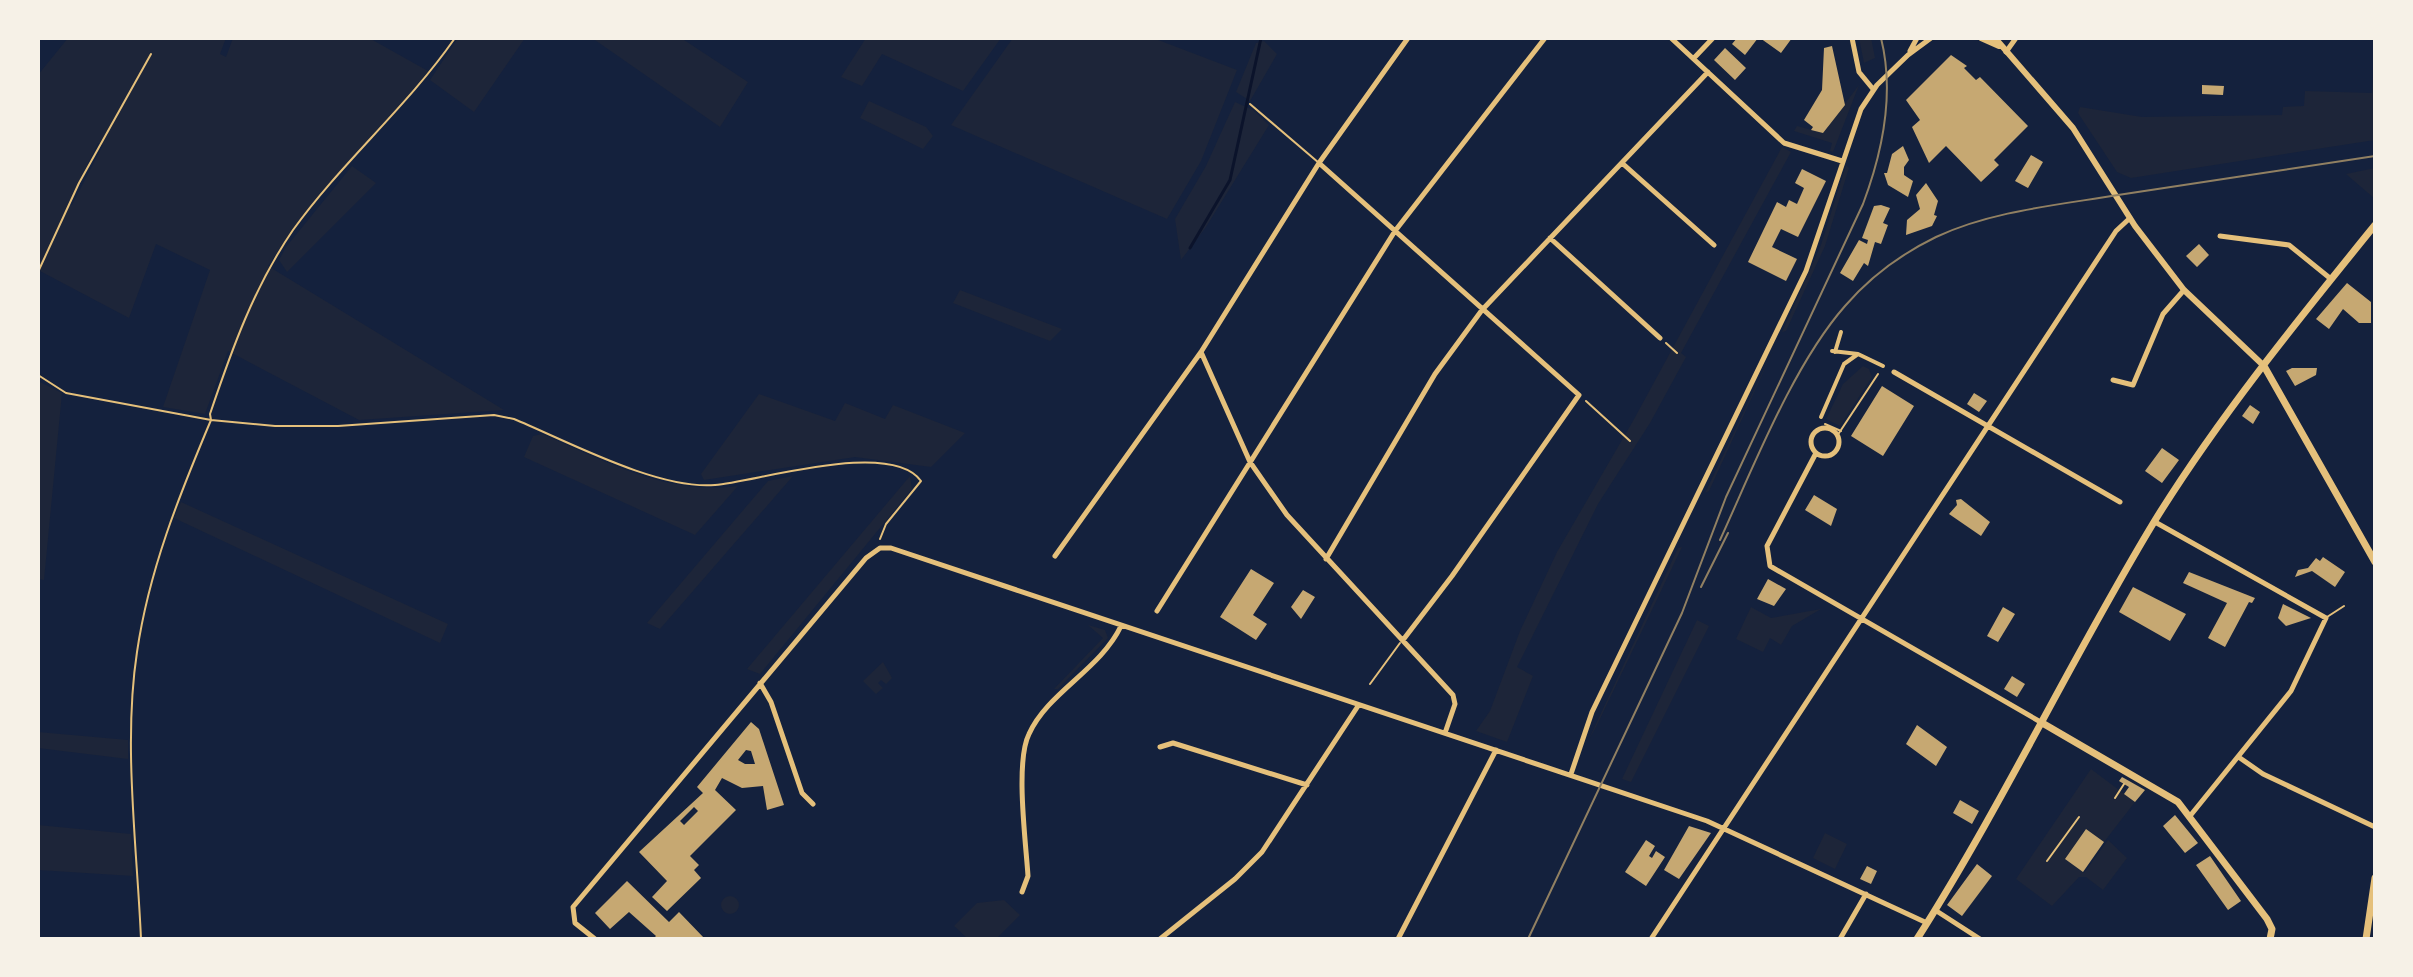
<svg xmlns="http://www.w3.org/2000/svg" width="2413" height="977" viewBox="0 0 2413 977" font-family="Arial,sans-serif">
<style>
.green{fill:#1d2539;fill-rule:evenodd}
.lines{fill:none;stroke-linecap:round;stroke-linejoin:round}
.stream{stroke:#0b132b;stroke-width:3}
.building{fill:#c6a872;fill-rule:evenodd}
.path{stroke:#e5c07b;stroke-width:2}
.service{stroke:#e5c07b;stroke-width:2}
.pedestrian{stroke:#e5c07b;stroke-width:4}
.minor{stroke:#e5c07b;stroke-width:5}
.tertiary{stroke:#e5c07b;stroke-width:6}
.secondary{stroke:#e5c07b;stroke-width:7}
.tram{stroke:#918062;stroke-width:2}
</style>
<rect width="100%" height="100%" fill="#14213d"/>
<path class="green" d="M68,38h158l-6,16 6,3 7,-19h136l59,33c-51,67 -114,123 -160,195l236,144 -145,10 -131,-69 -23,63 -42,-7 47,-137 -54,-26 -27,74 -91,-48v-195zM98,143l5,2 -31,60 -4,-1z
M458,38h67l-51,74 -44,-32z
M592,38h89l67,44 -28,45z
M866,38h135l-38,53 -81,-37 -20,32 -21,-9z
M1013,38h140l84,32 -36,91 -34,58 -216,-94z
M1859,38h12l4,20 -11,5z
M2375,38v102l-244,38 -14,-6 -39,-59 2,-6 62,10 140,-2 1,-8 21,-1 1,-15 67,2z
M1264,41l13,13 -27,47 -14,-9 20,-49z
M1859,85l-26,67 -3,-1 2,-8 -38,-12 3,-5 26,7z
M869,101l57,26 7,9 -10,13 -63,-31z
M1235,102l18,8 16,15 -63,102 -25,33 -6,-41 31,-53z
M1782,147l9,5 -110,201 5,4 -36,66 -52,81 -81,163 16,9 -26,66 -31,-11 14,-20 30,-80 37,-79 76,-131z
M1846,165l3,3 -24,78 -39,85 -4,1 39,-87z
M352,166l24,17 -89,89 -8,-12 7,-13z
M2375,168v31l-29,-25z
M960,290l102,39 -12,12 -97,-38z
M1779,338l-70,153 -4,2z
M1863,366l6,3 3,8 -32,49 -14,-7 17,-35z
M38,381l24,12 -18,187 -6,-1z
M759,394l76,27 10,-18 40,16 8,-14 72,28 -34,34 -76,-10 -151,23 -3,-6z
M542,434c64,27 124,62 196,52l-43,49 -171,-78 9,-21z
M793,476l-133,153 -13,-6 121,-142z
M910,476l2,13 -152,185 -13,-5z
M181,502l267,122 -8,19 -266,-125z
M1682,547l-86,180 -7,12 89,-191z
M1751,607l20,11 50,-9 -29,17 -11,19 -11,-7 -7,14 -27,-13z
M1697,620l12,6 -78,156 -9,-3z
M1088,625l17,5 3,8 -50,51h-4l49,-51z
M883,662l9,16 -6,6 -5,-4 -3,3 5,5 -7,6 -13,-13z
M38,732l90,8v19l-90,-11z
M2091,769l44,33 -31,40 -18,-13 -21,30 19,14 24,-33 19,18 -24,32 -17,-13h-7l-27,29 -36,-27z
M38,825l93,9 2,42 -95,-6z
M1825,833l22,11 -12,25 -22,-11z
M721 905a9 9 0 1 1 18 0a9 9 0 1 1-18 0Z
M1004,900l16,15 -24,24h-28l-14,-13 23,-23z"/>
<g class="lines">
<path class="stream" d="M1190,248l40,-68 31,-142"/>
</g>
<path class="building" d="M1737,38h21l-13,17 -13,-11z
M1760,38h32l-11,15z
M1832,46l13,59 -22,28 -12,-3 2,-3 -9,-7 18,-30 2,-42z
M1725,48l21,20 -11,12 -21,-20z
M1951,55l16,11 -3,2 12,12 4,-3 48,49 -34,34 5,5 -18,17 -35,-36 -17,17 -17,-36 8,-7 -14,-20z
M2202,85l22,1 -1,9 -21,-1z
M1903,146l6,14 -5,7v8l9,6 -5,16 -20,-12 -4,-12h3l5,-19z
M2031,155l12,7 -15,26 -13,-7z
M1802,169l24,12 -28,56 -17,-8 -9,18 25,12 -11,22 -38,-19 29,-60 9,5 3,-7 8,4 7,-16 -9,-5z
M1926,183l12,18 -4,14 3,1 -5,10 -26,9 1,-15 13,-11 -4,-14z
M1881,205l9,3 -7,15 5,2 -7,19 -6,-2 -7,24 -4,-3 -11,18 -13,-8 19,-33 8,4 1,-4 -6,-2 12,-32z
M2199,244l10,11 -12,12 -11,-11z
M2347,283l24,19v21h-12l-16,-14 -14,20 -13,-10z
M2292,368h25l-1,7 -21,11 -9,-15z
M1882,386l32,20 -31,50 -32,-20z
M1974,393l13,8 -8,11 -12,-8z
M2250,405l10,7 -7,12 -11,-8z
M2162,448l17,12 -17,23 -17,-12z
M1814,495l23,14 -6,17 -26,-16z
M1961,499l29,23 -9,14 -32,-22 8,-9 -1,-5z
M2323,557l22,15 -10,15 -23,-16 -17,6 3,-7 10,-2 8,-10 4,3z
M1251,569l23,14 -21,32 14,9 -11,16 -36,-23z
M2189,572l66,26 -3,5 -3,-1 -24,45 -17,-9 19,-35 -44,-20z
M1768,579l18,10 -12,17 -17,-7z
M2133,587l53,27 -16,27 -51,-29z
M1303,590l12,7 -14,22 -10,-12z
M2283,604l28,14 -25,8 -8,-8z
M2003,607l12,7 -17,28 -11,-6z
M2012,676l13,8 -8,13 -13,-8z
M751,722l8,7 25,76 -17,5 -4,-24 -21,2 -20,-10 -7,12 21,20 -46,46 9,9 -5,5 7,8 -34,33 -15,-14 15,-16 -28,-29 64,-59 -6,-6zM746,750l5,1 4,13h-10l-7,-4zM694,807l4,4 -14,14 -4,-4z
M1917,725l30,22 -11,19 -30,-22z
M2122,777l23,13 -10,12 -11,-8 5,-7 -10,-6z
M1960,800l19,11 -7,13 -19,-11z
M2175,815l23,28 -13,10 -22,-27z
M1689,826l22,7 -32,46 -15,-9z
M2086,829l18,13 -21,30 -18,-13z
M1646,840l9,6 -6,10 3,2 4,-7 9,6 -19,29 -21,-14z
M2210,856l31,45 -13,9 -32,-45z
M1977,864l15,12 -30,40 -15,-11z
M1867,866l10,5 -6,13 -11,-5z
M627,881l42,41 10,-10 26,27h-52l3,-3 -27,-24 -19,17 -15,-16z"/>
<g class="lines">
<path class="path" d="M38,272l41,-89 72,-129
M1666,343l11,10
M38,375l28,18 145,27 64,6h63l156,-11 20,4c53,22 144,71 201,66 44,-4 176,-46 206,-4l-35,43 -6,15
M1586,401l44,40
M1825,424l16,7
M1837,436l41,-62
M2115,798l9,-14
M2047,861l32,-44
M141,939c-4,-92 -18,-196 -4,-287 12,-82 42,-156 74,-232l-1,-6c22,-65 44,-127 83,-184 49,-68 114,-123 162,-192"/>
<path class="service" d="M1250,104l69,59
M2327,617l17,-11
M1370,684l30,-41"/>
<path class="pedestrian" d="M1832,351l26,3 25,12
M1835,352l6,-20
M1821,417l23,-53 14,-10"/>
<path class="minor" d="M1671,38l113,105 58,18
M1852,38l7,34 14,17
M1910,51l7,-13
M2006,52l10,-14
M1694,58l19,-20
M1319,163l260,232 -127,181 -49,64
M1622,163l92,82
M2220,236l69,9 42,34
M1550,238l110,100
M1201,352l49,110 37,53 166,180 2,9 -10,29
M1894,372l226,130
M2113,380l20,5 30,-71 21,-24
M1811 442a14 14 0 1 1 28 0a14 14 0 1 1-28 0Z
M1816,453l-49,93 3,20 274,158
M2155,522l171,96 -35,73 -101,125
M1055,556l146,-204 118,-189 89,-125
M1326,559l109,-185 47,-64 226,-238
M1157,611l238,-380 150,-193
M760,683l11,19 31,91 11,11
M1160,747l13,-4 134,42
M2240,758l23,16 112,53
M1571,774l21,-62 214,-441 55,-162 16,-24 31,-30 23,-17
M1022,892l6,-16c-2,-33 -13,-114 1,-142 19,-42 71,-64 92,-108
M1935,910l45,29
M595,939l-20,-16 -2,-16 293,-349 14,-10h11l816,273 220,102
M1160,939l75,-60 27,-27 96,-146
M1398,939l98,-189
M1651,939l465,-708 14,-13
M1840,939l26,-45"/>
<path class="tertiary" d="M1981,38l18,8
M1995,38l78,90 62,98 49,64 80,76"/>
<path class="secondary" d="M2264,366l111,196
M2044,724l134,78 89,117 5,10 -2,10
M1917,939c86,-135 154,-280 237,-417 64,-104 144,-202 221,-297
M2366,939l9,-61"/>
<path class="tram" d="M1720,540c33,-72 73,-175 125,-234 25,-29 56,-52 91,-69 55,-26 122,-32 182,-42 86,-13 171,-26 257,-39
M1701,587l27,-54
M1528,939l154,-326 44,-116 137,-293c20,-53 32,-110 18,-166"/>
</g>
<rect width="2413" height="977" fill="none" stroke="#f6f1e7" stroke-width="80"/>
</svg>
